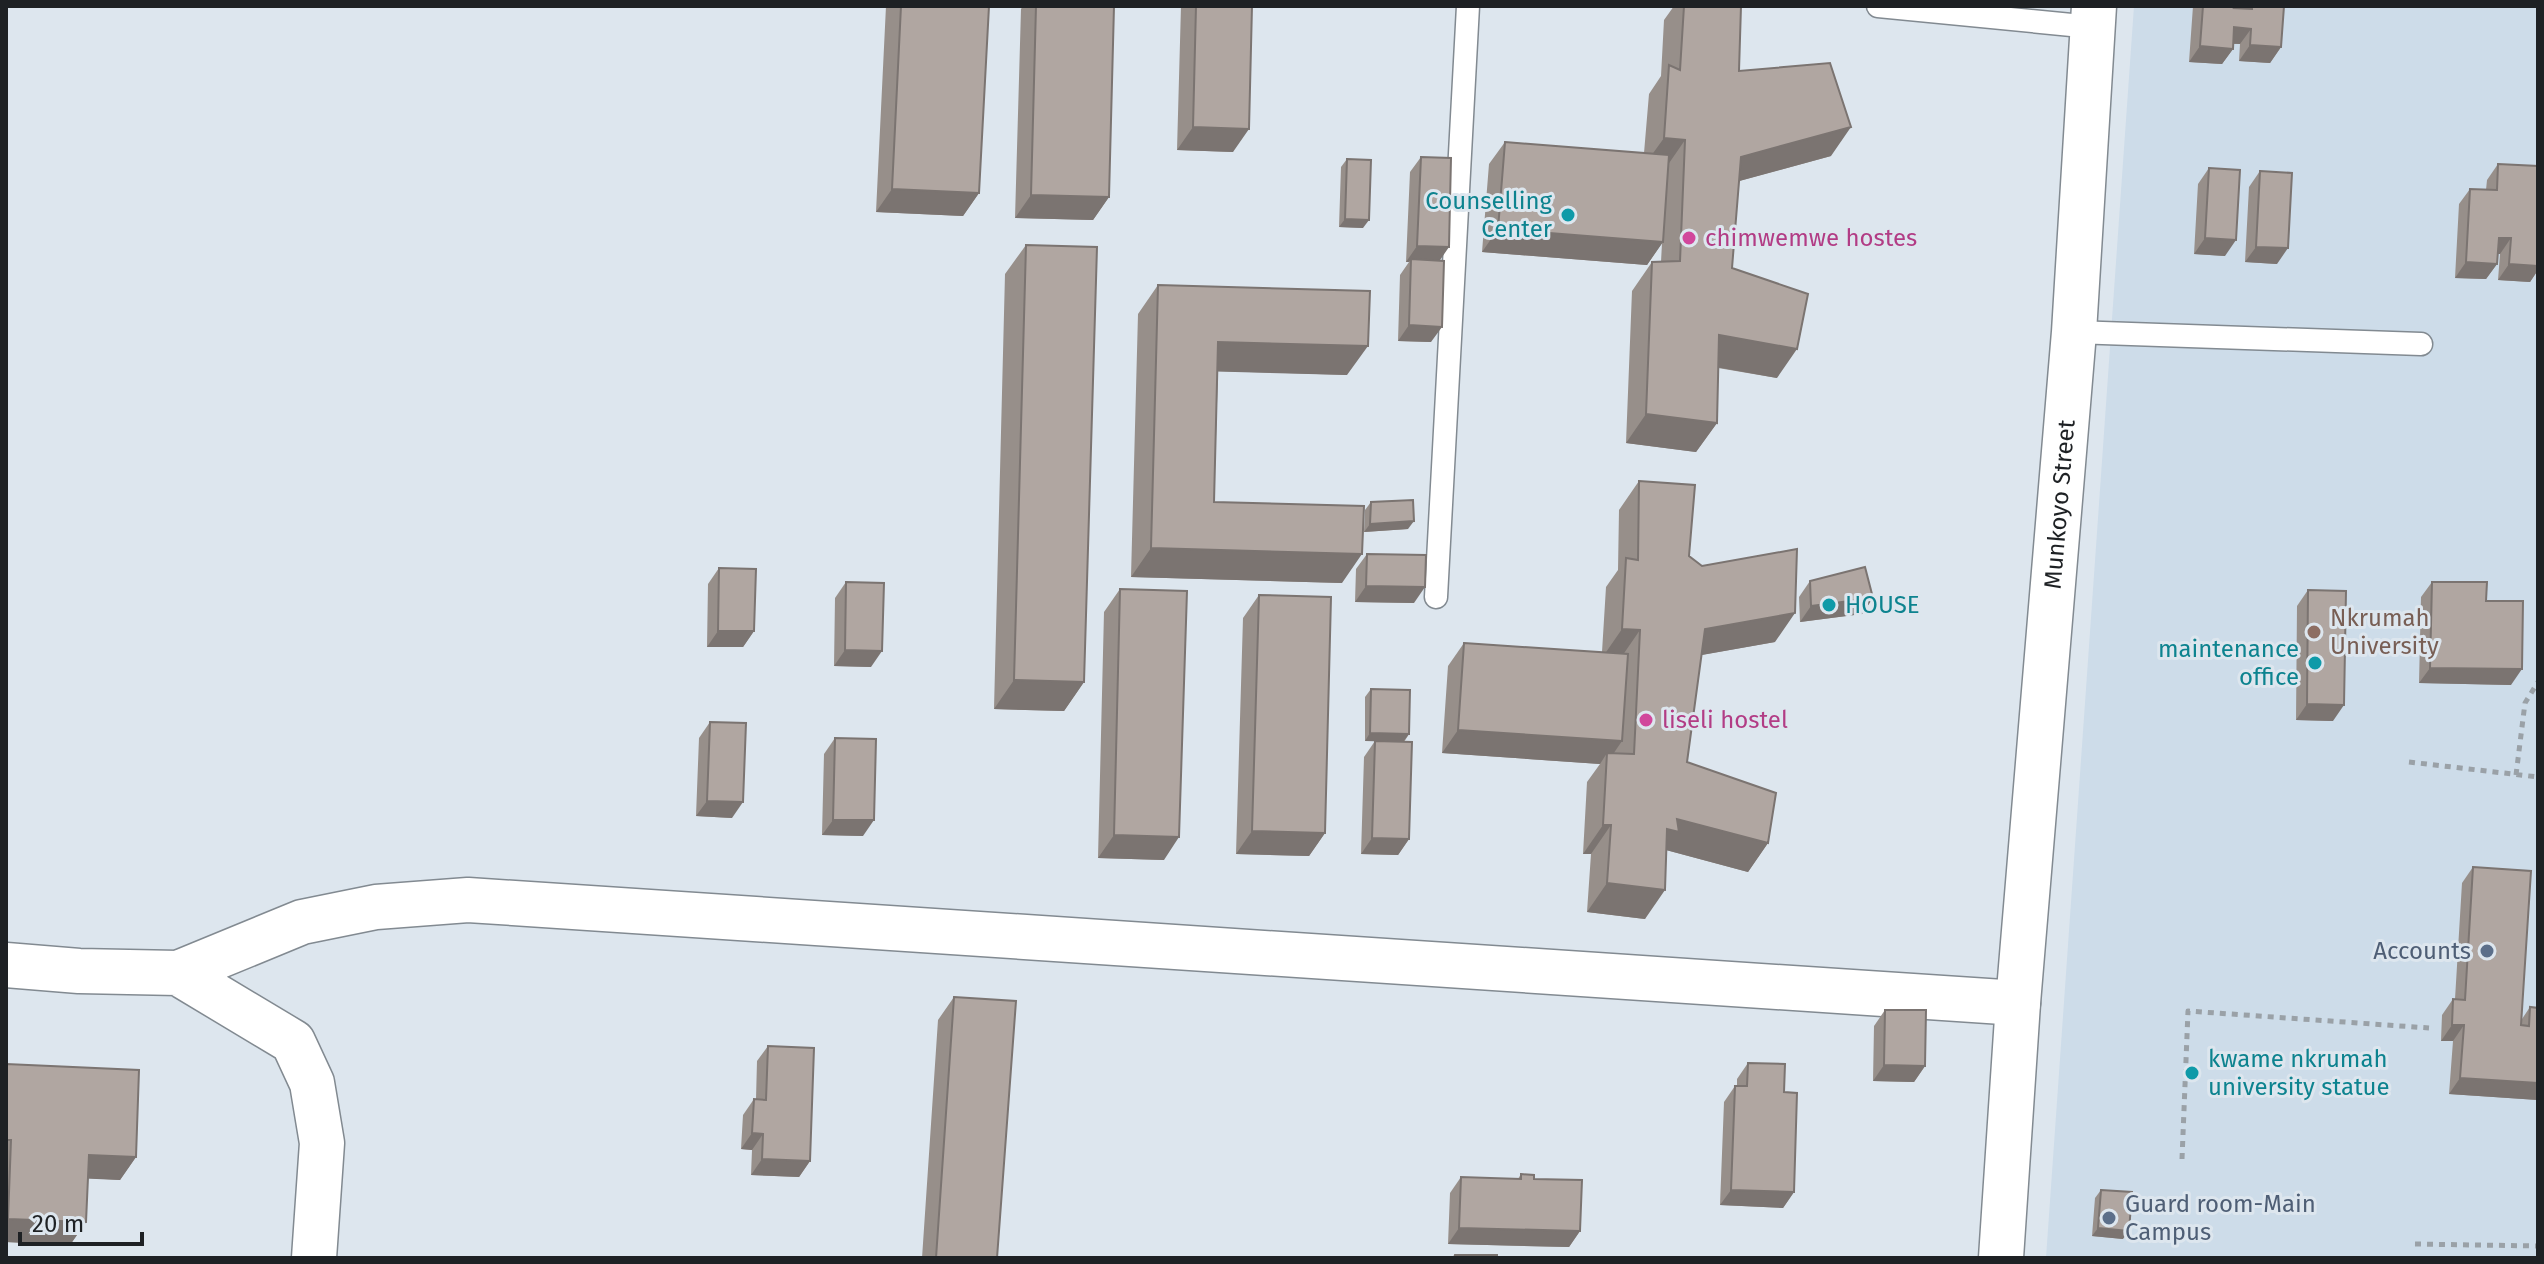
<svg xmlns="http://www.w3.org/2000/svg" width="2544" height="1264" viewBox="0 0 2544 1264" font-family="'Fira Sans',sans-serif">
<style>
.built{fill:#cddce9}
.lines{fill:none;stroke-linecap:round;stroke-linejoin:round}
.lane-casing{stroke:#828a91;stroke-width:25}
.street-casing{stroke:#828a91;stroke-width:47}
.secondary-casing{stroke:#828a91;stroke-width:47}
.path{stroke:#9aa1a7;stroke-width:5;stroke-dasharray:6 6;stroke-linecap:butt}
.lane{stroke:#fff;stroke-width:22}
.street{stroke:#fff;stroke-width:44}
.secondary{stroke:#fff;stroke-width:44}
.wall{fill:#978f8a}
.shaded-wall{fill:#7b7471}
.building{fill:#b0a6a1;stroke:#7b7471;stroke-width:2}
.culture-dot{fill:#0f9aa8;stroke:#dde6ee;stroke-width:3}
.hotel-dot{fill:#d1479c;stroke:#dde6ee;stroke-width:3}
.education-dot{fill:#8d6e63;stroke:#dde6ee;stroke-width:3}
.service-dot{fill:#5c6f8a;stroke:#dde6ee;stroke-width:3}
.labels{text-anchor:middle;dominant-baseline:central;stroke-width:6;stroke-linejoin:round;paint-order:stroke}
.culture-label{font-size:24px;fill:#0d838f;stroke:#dde6ee;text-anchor:end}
.hotel-label{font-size:24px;fill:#b23c85;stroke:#dde6ee;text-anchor:start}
.street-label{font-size:24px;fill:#1e2124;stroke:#dde6ee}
.education-label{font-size:24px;fill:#785e54;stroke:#dde6ee;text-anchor:start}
.service-label{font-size:24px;fill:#4e5e75;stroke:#dde6ee;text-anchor:end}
</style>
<rect width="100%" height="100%" fill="#dde6ee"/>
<path class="built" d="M2134,6h404v1252h-492z"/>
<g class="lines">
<defs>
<path id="lane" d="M1878,6l214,21
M2074,332l347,12
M1436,597l32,-591"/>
<path id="street" d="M6,965l73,6 99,2 124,-51 74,-15 92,-7 1550,103
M178,973l115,69 19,41 10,60 -8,115"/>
<g id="secondary">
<path id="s1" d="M2001,1258l17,-255 56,-671 20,-326"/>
</g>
</defs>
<use href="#lane" class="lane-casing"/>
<use href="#street" class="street-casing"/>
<use href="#secondary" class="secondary-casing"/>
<path class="path" d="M2409,762l129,15
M2516,775l9,-72 13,-21
M2182,1159l6,-148 241,17
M2415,1244l123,2"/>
<use href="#lane" class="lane"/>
<use href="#street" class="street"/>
<use href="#secondary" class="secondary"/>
</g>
<path class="wall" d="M886,6h103l-10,187 -16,23 -87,-4z
M1023,6h91l-5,191 -16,23 -78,-2 6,-209z
M1181,6h71l-19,146 -56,-2z
M1674,6h67l-2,65 92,85 -92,25 -7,87 45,110 -59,-10 -1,55 -21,29 -70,-9 6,-152 20,-29h9l1,-19 -15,22 -165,-13 7,-88 16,-22 139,11 5,-59 12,-18 3,-56z
M2193,6h42l-1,2 8,1v-3h42l-3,41 -11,16 -31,-2 1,-17h-7v5l-11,15 -33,-2z
M1421,157l18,103 -8,82 -33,-1 2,-66 9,-13h-3l4,-90z
M1347,159l16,69 -24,-1 2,-60z
M2498,164l40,2v104l-8,12 -32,-2 2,-26h-2l-1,10 -11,15 -31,-1 4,-74 11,-15 16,1 1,-10z
M2209,168l16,88 -31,-2 4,-70z
M2260,171l17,93 -32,-2 4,-75z
M1026,245l58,437 -20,29 -70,-2 11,-435z
M1158,285l189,90 -129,-4 -4,131 128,81 -211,-6 7,-263z
M1639,481l50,75 86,86 -74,13 -14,107 81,81 -20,29 -82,-22 -21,69 -58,-7 4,-58h-8l4,-72 13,-18 -158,-11 6,-87 16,-23 138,9 4,-65 12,-17 1,-60z
M1371,502l37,27 -44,3 1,-22z
M1367,554l47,49 -59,-1 1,-33z
M719,568l35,63 -11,16h-36l1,-63z
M1810,581l63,17 -11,16 -62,8 -1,-25z
M846,582l25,85 -37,-1 1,-68z
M2432,582l54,19 25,84 -92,-2 2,-86z
M1120,589l44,271 -66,-2 6,-246z
M2308,590l25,131 -37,-1 1,-114z
M1259,595l66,238 -16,23 -73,-2 7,-236z
M1371,689l38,45 -5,8 5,97 -11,16 -37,-1 3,-97 11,-16h-10v-44z
M710,722l22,96 -36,-2 3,-78z
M835,738l28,98 -41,-1 2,-81z
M2473,867l49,152 8,-12 8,1v92l-89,-6 4,-53h-12l1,-26 11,-16h2l7,-116z
M954,997l43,261h-75l16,-238z
M1885,1010l40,56 -11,16 -41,-1 1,-55z
M768,1046l42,115 -11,16 -48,-2 1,-25 -11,-1 2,-34 11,-16h2l1,-38z
M1748,1063l36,29 10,100 -11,16 -63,-3 4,-103 11,-16h2v-7z
M6,1064l130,93 -16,23 -32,-2 -2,44 -16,23 -64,-3z
M1521,1174l13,5 46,52 -11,16 -121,-3 2,-51 11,-16 57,2z
M2101,1190l22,49 -31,-3 3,-38z"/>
<path class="shaded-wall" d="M2234,27l17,2 -11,15 -17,-1z
M2250,45l31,2 -11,16 -31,-2z
M2200,46l33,3 -11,15 -33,-2z
M1193,127l56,2 -16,23 -56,-2z
M1851,127l-20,29 -110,30 20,-29z
M1664,138l21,2 -20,29 -22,-2z
M892,189l87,4 -16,23 -87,-4z
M1031,195l78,2 -16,23 -78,-2z
M1345,219l24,1 -6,8 -24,-1z
M1498,229l165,13 -16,23 -165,-13z
M2205,238l31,2 -11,16 -31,-2z
M2499,238h12l-11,16h-12z
M1417,246l32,1 -11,16 -27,-4 -2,3h-3z
M2256,247l32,1 -11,16 -32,-2z
M2466,262l31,2 -11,15 -31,-1z
M2509,264l29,2v4l-8,12 -32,-2z
M1409,325l33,2 -11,15 -33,-1z
M1719,335l78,14 -20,29 -78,-14z
M1218,342l150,4 -21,29 -149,-4z
M1646,414l71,9 -21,29 -70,-9z
M1414,521l-6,8 -44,3 6,-8z
M1151,548l211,6 -20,29 -211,-6z
M1366,586l59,1 -11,16 -59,-1z
M1873,598l-11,16 -62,8 11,-16z
M1795,613l-20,29 -90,16 20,-29z
M1622,629l18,1 -20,29 -18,-1z
M718,631h36l-11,16h-36z
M845,650l37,1 -11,16 -37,-1z
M2430,668l92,1 -11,16 -92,-2z
M1014,680l70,2 -20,29 -70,-2z
M2307,704l37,1 -11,16 -37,-1z
M1458,730l164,11 -15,22v-10l-7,11 -158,-11z
M1370,733l39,1 -6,8 -38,-1z
M707,801l36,1 -11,16 -36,-2z
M1677,819l91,24 -20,29 -82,-22 1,-21z
M833,820h41l-11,16 -41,-1z
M1603,825h8l-20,29h-8z
M1252,831l73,2 -16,23 -73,-2z
M1114,835l65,2 -15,23 -66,-2z
M1372,838l37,1 -11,16 -37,-1z
M1607,883l58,7 -20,29 -58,-7z
M2452,1025h12l-11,16h-12z
M1884,1065l41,1 -11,16 -41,-1z
M2460,1078l78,5v17l-89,-6z
M752,1133l11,1 -11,16 -11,-1z
M89,1155l47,2 -16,23 -47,-2z
M762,1159l48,2 -11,16 -48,-2z
M1731,1190l63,2 -11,16 -63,-3z
M8,1219l78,3 -16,23 -64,-3v-21z
M1459,1228l121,3 -11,16 -121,-3z
M2098,1228l31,3 -6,8 -31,-3z"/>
<path class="building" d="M901,6h88l-10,187 -87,-4z
M1036,6h78l-5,191 -78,-2z
M1196,6h56l-3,123 -56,-2z
M1684,6h57l-2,65 91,-8 21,64 -110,30 -9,111 76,26 -11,55 -78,-14 -2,88 -71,-9 6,-152 28,-1 5,-121 -21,-2 5,-73 11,5z
M2203,6h32l-1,2 18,1v-3h32l-3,41 -31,-2 1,-16 -17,-2 -1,22 -33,-3z
M1505,142l164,13 -6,87 -165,-13z
M1421,157l30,1 -2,89 -32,-1z
M1347,159l24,1 -2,60 -24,-1z
M2498,164l40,2v100l-29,-2 2,-26h-12l-2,26 -31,-2 4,-73 27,1z
M2209,168l31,2 -4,70 -31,-2z
M2260,171l32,2 -4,75 -32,-1z
M1026,245l71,2 -13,435 -70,-2z
M1411,259l33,2 -2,66 -33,-2z
M1158,285l212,6 -2,55 -150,-4 -4,160 150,4 -2,48 -211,-6z
M1639,481l56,4 -6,71 13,10 95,-17 -2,64 -90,16 -18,133 89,31 -8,50 -91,-24 2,13 -12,-3 -2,61 -58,-7 4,-58h-8l4,-72 27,1 6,-124 -18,-1 4,-71 12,2z
M1413,500l1,21 -44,3 1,-22z
M1367,554l59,1 -1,32 -59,-1z
M1865,567l8,31 -62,8 -1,-25z
M719,568l37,1 -2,62h-36z
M846,582l38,1 -2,68 -37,-1z
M2432,582h55l-1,19h37l-1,68 -92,-1z
M1120,589l67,2 -8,246 -65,-2z
M2308,590l38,1 -2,114 -37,-1z
M1259,595l72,2 -6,236 -73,-2z
M1464,643l164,11 -6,87 -164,-11z
M1371,689l39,1 -1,44 -39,-1z
M710,722l36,1 -3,79 -36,-1z
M835,738l41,1 -2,81h-41z
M1375,741l37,1 -3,97 -37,-1z
M2473,867l58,4 -10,154 8,1 1,-19 8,1v75l-78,-5 4,-53h-12l1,-26 12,1z
M954,997l62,4 -19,257h-61z
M1885,1010h41l-1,56 -41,-1z
M768,1046l46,2 -4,113 -48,-2 1,-25 -11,-1 2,-34 12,1z
M1748,1063l37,1 -1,28 13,1 -3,99 -63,-2 4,-104h12z
M6,1064l133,6 -3,87 -47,-2 -3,67 -78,-3 3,-79h-5z
M1521,1174l13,1v4l48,1 -2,51 -121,-3 2,-51 60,2z
M2101,1190l31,2 -3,39 -31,-3z
M1455,1255h42v3h-43z"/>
<g class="culture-dot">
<circle cx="1568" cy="215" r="8"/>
<circle cx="1829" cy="605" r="8"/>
<circle cx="2315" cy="663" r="8"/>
<circle cx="2192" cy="1073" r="8"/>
</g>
<g class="hotel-dot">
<circle cx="1689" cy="238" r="8"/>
<circle cx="1646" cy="720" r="8"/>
</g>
<circle class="education-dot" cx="2314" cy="632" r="8"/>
<g class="service-dot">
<circle cx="2487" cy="951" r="8"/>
<circle cx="2109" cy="1218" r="8"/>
</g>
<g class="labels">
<g class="culture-label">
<text x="1552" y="201">Counselling<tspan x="1552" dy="28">Center</tspan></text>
<text x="1845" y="605" text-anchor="start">HOUSE</text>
<text x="2299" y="649">maintenance<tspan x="2299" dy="28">office</tspan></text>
<text x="2208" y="1059" text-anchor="start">kwame nkrumah<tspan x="2208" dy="28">university statue</tspan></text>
</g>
<g class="hotel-label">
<text x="1705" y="238">chimwemwe hostes</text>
<text x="1662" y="720">liseli hostel</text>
</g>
<g class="street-label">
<text stroke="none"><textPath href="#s1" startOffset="756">Munkoyo Street</textPath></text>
</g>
<g class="education-label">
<text x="2330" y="618">Nkrumah<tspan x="2330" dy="28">University</tspan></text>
</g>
<g class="service-label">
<text x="2471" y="951">Accounts</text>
<text x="2125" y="1204" text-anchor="start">Guard room-Main<tspan x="2125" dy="28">Campus</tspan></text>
</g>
</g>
<rect width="2544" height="1264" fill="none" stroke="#1e2124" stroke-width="16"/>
<path d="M20 1232v12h122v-12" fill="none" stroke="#1e2124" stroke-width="4"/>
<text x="32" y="1232" font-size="24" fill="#1e2124" stroke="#dde6ee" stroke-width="6" paint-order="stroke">20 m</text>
</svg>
